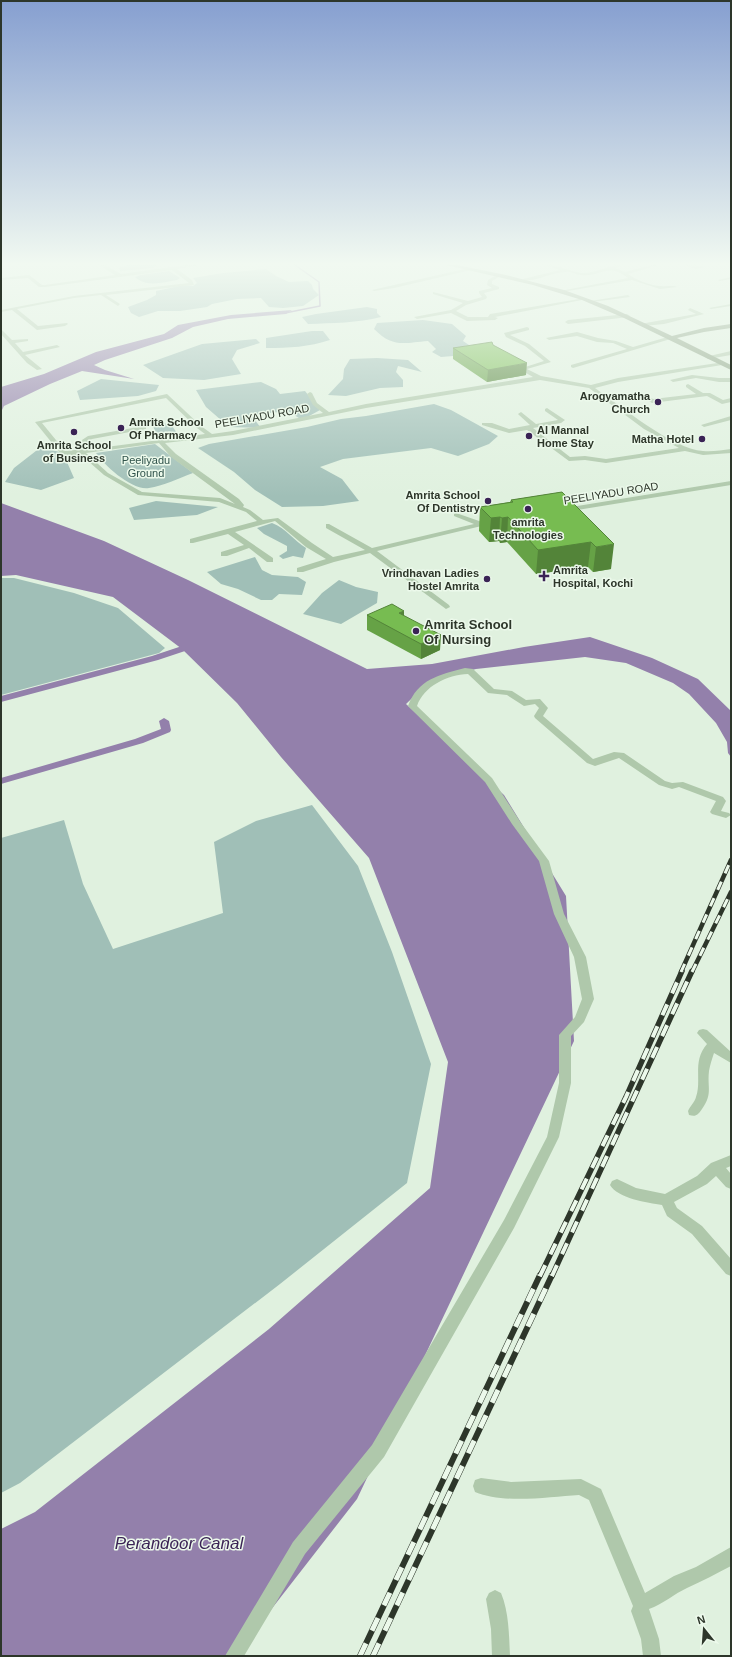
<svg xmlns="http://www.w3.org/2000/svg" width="732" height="1657" viewBox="0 0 732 1657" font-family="Arial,sans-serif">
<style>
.green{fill:#a0bfb7}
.water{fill:#9380ab}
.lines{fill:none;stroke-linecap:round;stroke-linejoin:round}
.stream{stroke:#9380ab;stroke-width:1.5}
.canal{fill:#9380ab;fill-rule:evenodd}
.street{fill:#afc8ab;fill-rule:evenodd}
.secondary{fill:#849c7d;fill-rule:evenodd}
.rail-far2-casing{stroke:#2d362a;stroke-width:4.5}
.rail-far1-casing{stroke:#2d362a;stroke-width:5.5}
.rail-casing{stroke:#2d362a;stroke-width:6}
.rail-far2{stroke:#ecf9eb;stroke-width:3;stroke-dasharray:9;stroke-linecap:butt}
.rail-far1{stroke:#ecf9eb;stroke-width:4;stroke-dasharray:12;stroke-linecap:butt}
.rail{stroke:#ecf9eb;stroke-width:5;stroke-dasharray:14;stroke-linecap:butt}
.wall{fill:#66a246}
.shaded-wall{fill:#538439}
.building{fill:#77bc51;stroke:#538439}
.poi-dot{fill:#3a2355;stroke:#ecf9eb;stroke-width:1.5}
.labels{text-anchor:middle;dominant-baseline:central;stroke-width:3;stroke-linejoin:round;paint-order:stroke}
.far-poi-label{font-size:11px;font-weight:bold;fill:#2d362a;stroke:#ecf9eb;text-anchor:end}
.far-street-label{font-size:11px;fill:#2d362a;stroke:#ecf9eb}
.far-park-label{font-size:11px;fill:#30534b;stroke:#ecf9eb}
.poi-label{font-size:13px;font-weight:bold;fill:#2d362a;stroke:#ecf9eb;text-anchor:start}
.near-water-label{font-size:17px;font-style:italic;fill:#3a2355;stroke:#ecf9eb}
</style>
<rect width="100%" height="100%" fill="#e0f1df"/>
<path class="green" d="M127,265h31l-5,3 -33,3 -1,-3z
M266,269l10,7 13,6 19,-1 4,4 1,4 6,6 -16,11 -20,2 -14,-1 -8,-9 -24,1 -25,5 -5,3 -27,4h-22l-19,6 -8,-4 -3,-6 19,-7 9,-5v-4l28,-6 9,1 4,-3 -4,-5 30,-5z
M169,271l11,7 -3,2c-14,2 -30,8 -42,-3l6,-2z
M367,307l10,2v4l4,4c-23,6 -49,6 -73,7l-6,-7 14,-3z
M423,320l29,4 14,12 -3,5 6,4 -16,4v7l-12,1 -9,-5 4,-3 -8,-8c-25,2 -35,7 -54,-12l3,-6z
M312,331h11l7,9c-21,7 -41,8 -64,8v-10z
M256,339l4,4 -23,7 -5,9 9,15 -37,6 -41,-2 -20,-13 59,-21z
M377,358l31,2 14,12 -24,-6 -2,6 7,8v7l-23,1 -34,8 -18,-1 15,-16 1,-10 6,-10z
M101,379l58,6 -3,6 -18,5 -58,4 -3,-9z
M261,382l15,7 4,5 25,-3 15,19 -18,10 -14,-9 -37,4 10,13 -32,-1 -23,-20 -10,-17z
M434,404l17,6 47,26 -9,8 -31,12 -27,-8 -88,11 -23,8 22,12 17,22 -36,5 -41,1 -27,-17 -21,-18 -36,-24 11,-4 98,-17 34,-8 25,-3z
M170,423l7,10 -19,3 -6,-11z
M155,444l38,29c-14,5 -30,13 -44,15 -17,3 -45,-23 -53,-35z
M41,447l22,6 11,25 -33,12 -36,-8 9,-14z
M156,501l62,6 -21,8 -63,5 -5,-12z
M272,523c14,5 22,18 34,25l-3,10 -10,-2 -10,3 -4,-3 8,-5v-5l-23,-12 -7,-6z
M255,557l7,13 10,5 26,2 8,5 -4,13 -23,-1 -7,6h-11l-23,-11 -17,-5 -14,-12z
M1,578h13l60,15 44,15 47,40 -6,5 -158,42z
M339,580l17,7 22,5 -1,11 -36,21 -38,-10 19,-21z
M312,805l46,61 34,86 39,112 -24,119 -127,101 -260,199 -19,10v-655l63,-18 19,64 30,65 110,-36 -9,-71 42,-21z"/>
<path class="water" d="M292,310l-6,4 -58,5 -35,8 -21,11 -67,22 -11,5 11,5 29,9 -52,-8 -32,13 -46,22 -3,6v-25l43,-13 52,-22 68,-18 14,-9 53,-10z
M1,503l103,38 84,39 179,89 65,-5 92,-17 66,-10 62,21 46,21 33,32v46l-3,-4 -1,-11 -11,-19 -27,-29 -16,-11 -47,-20 -41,-6 -109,12 -45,11 -25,24 98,91 62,101 8,145 -217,458 -122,157h-234v-127l34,-17 234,-183 161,-141 18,-126 -79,-204 -88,-101 -44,-54 -55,-54 -69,-52 -97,-22 -15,1z"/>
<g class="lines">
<path class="stream" d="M285,313l35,-7 -1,-24 -24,-17"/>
<path class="canal" d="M182,646l5,3 -2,2 -27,9 -157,42v-6l151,-40z
M164,718l5,3 2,9 -1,2 -27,11 -142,41v-6l134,-39 26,-10 -2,-8z"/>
<path class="street" d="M99,265h6l16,9 65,-9h15l-24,4 15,11 2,5 -88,10 14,9 -2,2 -17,-11 -27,3 -57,11 21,17 29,-3 1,1 -3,2 -28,4 -25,-20 -11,2v-2l73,-14 115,-13 -17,-13 -127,17h-6l-11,-9 -27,2v-2l28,-3 13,10h3l70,-10z
M545,265c13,0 24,6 36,8 14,1 27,-8 40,-8l-6,3 10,4 26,-7h8l-31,9c8,6 23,12 33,12 6,1 12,-1 16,1l-17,2 -28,-9 -70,12 -2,-1 68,-13c-21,-16 -26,-1 -47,-3 -5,0 -10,-4 -15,-3 -14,0 -28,9 -43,9v-2l37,-9z
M684,265l19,1 2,1 -9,2z
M469,268l2,2 -77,18 -20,3 -2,-1z
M498,274l4,1 -10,6v3l7,3v2l-15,4 3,4 -1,2 -20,6 -10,6 12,6h20l2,-3 95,-16 2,1 -92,18 3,1 -3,2 -28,1 -16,-8 -34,6 -3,-2 37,-7 12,-7 -30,-9v-2l35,9 14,-4 -3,-4v-2l13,-3 -5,-3 1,-5z
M731,277v2l-11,2 -2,-1z
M628,295l2,2 -38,5 -2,-1z
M731,304v2l-20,3 -2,-1z
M690,308l14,6 -40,10 -21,2 -3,-2 56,-10 -8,-4z
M627,314l3,2 -1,1 -61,7 -3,-2 3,-2z
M527,327l2,1v2l-19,5 19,9 22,18 -24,7 14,7 50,9 27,-7 106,-16 1,1 -3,2 -104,17 -23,6c26,18 77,61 108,63 9,1 19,-1 28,-2v4l-28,2 -18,-4 -79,12 -21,-3 -16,1 -42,-31 -18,3 -27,-8v-2h10l17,6 21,-4 -11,-10 -1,-1 3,-2 15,12 22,-4 -13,-9v-2l2,-1 18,12 -4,3 -28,5 37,29 15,-1 21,3 73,-11 -35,-19 -55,-41 -49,-8 -174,28 -133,27 -68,8 11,11 63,45 5,6 -1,2 7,3 13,10 15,-2 34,25 21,14 32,-7 -39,-22v-4h3l43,24 102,-24 -20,-8v-2l2,-1 26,9 12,-1v2l-117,28 72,54 1,2 -4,2 -76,-56 -36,9 -31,10h-6v-4l29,-9 -20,-12 -31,-26 -40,11 38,26v4h-6l-18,-14 -22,8h-6v-4l23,-7 -16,-11 -35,9h-3v-4l67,-18 -11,-9 -27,-10 -81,-7 -34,-20 -24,-21 -10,2 -9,-2 -26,-32 132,-28 34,32 11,8 21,-3 90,-18 -10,-8 -6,-11 3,-2 2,1 5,10 12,9 37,-8 167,-27 -14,-8 25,-8 -19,-15 -19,-9 -2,-4zM166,398l31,30 8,6 -114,15 -3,-8 4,-2 54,-10v-2l-2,-1 -56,10 -6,4 3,9 -20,2 -23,-28zM159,443l12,14 64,47 -15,-6 -78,-6 -34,-19 -22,-20z
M1,329l11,11 16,-1v2l-13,2 8,9 34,-7 3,2 -35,8 17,14 -5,1 -10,-7 -26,-29z
M577,332l21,6 18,3 17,6 38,-11 3,2 -101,30 -2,-1v-2l56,-16 -14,-6 -16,-1 -20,-6 -28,4 -3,-2z
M731,351v4l-23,4 -3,-2z
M692,375l27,3h12v4h-12l-23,-4 -23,4 -3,-2z
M688,384l15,9h7l13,7 8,-2v4l-9,2 -15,-8 -55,7 -17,-10 5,-1 13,7 43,-5 -10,-7v-2z
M731,416v4l-27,7 -3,-2z
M731,481v4l-166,27 -3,-2 3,-2z
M465,668l8,1 21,20 18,2 14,9 14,-1 8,9 -5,8 50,43 21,-7 10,1 41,28 7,2 11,-1 40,15 3,4 -5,10 8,2 2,2 -5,3 -14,-4 -2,-2 6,-11 -37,-14 -7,2 -13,-4 -40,-27 -24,8 -8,-3 -52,-45 -1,-2 5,-8 -4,-4 -11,2 -17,-11 -19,-2 -20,-19c-21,1 -44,12 -51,32l75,72 29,45 28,38 15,53 22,43 8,42 -10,23 -13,14v47l-12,54 -45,91 -130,229 -79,97 -61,102h-19l68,-114 79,-97 132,-225 43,-83 12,-54v-48l16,-18 7,-18 -8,-42 -20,-43 -15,-53 -27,-37 -27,-42 -77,-76c10,-27 31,-31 57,-38z
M703,1029l4,1 24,22v11l-17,-10c-2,6 -4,12 -5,18 -2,16 4,23 -7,38 -4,6 -6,8 -13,6l-1,-4c2,-5 7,-9 8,-14 6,-17 -4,-36 11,-53l-10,-11 2,-3z
M731,1155v11l-5,2 5,6v15l-5,-2 -10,-11 -9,8 -33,18 3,6 25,18 29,33v17l-5,-2 -34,-40 -25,-18 -5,-11c-14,-2 -45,-7 -52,-20l2,-4 5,-2 19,9 29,6 32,-18 14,-13z
M481,1478l30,4 70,-3 20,10 44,104 29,-17 22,-9 35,-20v19c-15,8 -29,15 -44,22 -13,6 -24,16 -38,21l10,30 2,17h-18l-2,-17 -10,-28 2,-5 -44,-106 -10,-5c-31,2 -75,9 -104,-3l-2,-6 2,-6z
M495,1590l6,3c8,19 8,42 9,63h-18l-1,-27 -5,-30 3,-6z"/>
<path class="secondary" d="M446,265h11l49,10 58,15 44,16 64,30 32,-8 27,-4v4l-27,4 -27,6 54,27v5l-107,-52 -42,-18 -49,-15z"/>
<defs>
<path id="rail-far2" d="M681,972l50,-112
M692,972l39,-80"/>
<path id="rail-far1" d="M540,1276l86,-179 56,-126
M552,1276l140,-305"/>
<path id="rail" d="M360,1656l180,-381
M373,1656l179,-381"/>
</defs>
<use href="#rail-far2" class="rail-far2-casing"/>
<use href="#rail-far1" class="rail-far1-casing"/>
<use href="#rail" class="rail-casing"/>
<use href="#rail-far2" class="rail-far2"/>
<use href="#rail-far1" class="rail-far1"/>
<use href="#rail" class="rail"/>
</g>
<path class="wall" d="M493,345l33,30 -39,7 -34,-23v-11z
M562,492l49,77 -18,3 -5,-5 -52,7 -29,-32 -7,1 -1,-2 -10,1 -10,-11 1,-24 30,-5 1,-2z
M367,615l37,1 36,34 -19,9 -54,-29z"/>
<path class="shaded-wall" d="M527,363l-1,12 -39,7 1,-12z
M500,517l-1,24 -10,1 2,-24z
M508,517l-1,25 -7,1 2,-25z
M591,542l-3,25 -52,7 2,-24z
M614,544l-3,25 -18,3 3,-25z
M404,611v14l-5,-12z
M441,635l-1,15 -19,9v-15z"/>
<path class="building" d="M492,342l1,3 34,18 -39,7 -35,-22z
M562,492l52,52 -18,3 -5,-5 -53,8 -30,-33 -6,1 -2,-1 -9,1 -11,-11 33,-5 -2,-2z
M392,604l12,7 -5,2 42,22 -20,9 -54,-29z"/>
<linearGradient id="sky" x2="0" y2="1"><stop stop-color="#869fd0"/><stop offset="0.53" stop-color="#f1f9f1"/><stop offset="1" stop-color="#f1f9f1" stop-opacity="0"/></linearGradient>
<rect width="732" height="497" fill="url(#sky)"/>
<g class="poi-dot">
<circle cx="658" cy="402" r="4"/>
<circle cx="121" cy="428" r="4"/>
<circle cx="74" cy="432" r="4"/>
<circle cx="529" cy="436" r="4"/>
<circle cx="702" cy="439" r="4"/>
<circle cx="488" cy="501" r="4"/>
<circle cx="528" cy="509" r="4"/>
<path d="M542 570h4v4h4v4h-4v4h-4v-4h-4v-4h4z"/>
<circle cx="487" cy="579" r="4"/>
<circle cx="416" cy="631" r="4"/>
</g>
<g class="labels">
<g class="far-poi-label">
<text x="650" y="396">Arogyamatha<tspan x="650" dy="13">Church</tspan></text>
<text x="129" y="422" text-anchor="start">Amrita School<tspan x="129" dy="13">Of Pharmacy</tspan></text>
<text x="537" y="430" text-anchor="start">Al Mannal<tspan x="537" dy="13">Home Stay</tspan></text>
<text x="694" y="439">Matha Hotel</text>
<text x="74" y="445" text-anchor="middle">Amrita School<tspan x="74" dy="13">of Business</tspan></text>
<text x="480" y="495">Amrita School<tspan x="480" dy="13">Of Dentistry</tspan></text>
<text x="528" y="522" text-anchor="middle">amrita<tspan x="528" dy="13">Technologies</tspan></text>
<text x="553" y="570" text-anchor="start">Amrita<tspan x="553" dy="13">Hospital, Kochi</tspan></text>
<text x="479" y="573">Vrindhavan Ladies<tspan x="479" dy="13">Hostel Amrita</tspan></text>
</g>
<g class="far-street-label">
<text transform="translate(262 416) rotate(-10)">PEELIYADU ROAD</text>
<text transform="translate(611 493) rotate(-9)">PEELIYADU ROAD</text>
</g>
<g class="far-park-label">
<text x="146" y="460">Peeliyadu<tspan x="146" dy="13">Ground</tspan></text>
</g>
<g class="poi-label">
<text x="424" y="624">Amrita School<tspan x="424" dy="15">Of Nursing</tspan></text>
</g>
<g class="near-water-label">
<text x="179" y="1543">Perandoor Canal</text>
</g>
</g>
<rect width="732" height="1657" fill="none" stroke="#2d362a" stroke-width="4"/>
<g transform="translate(704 1629) rotate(343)" stroke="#ecf9eb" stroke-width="3" paint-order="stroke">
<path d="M0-3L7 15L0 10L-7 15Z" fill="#2d362a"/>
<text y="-6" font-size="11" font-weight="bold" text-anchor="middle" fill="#2d362a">N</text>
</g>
</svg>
